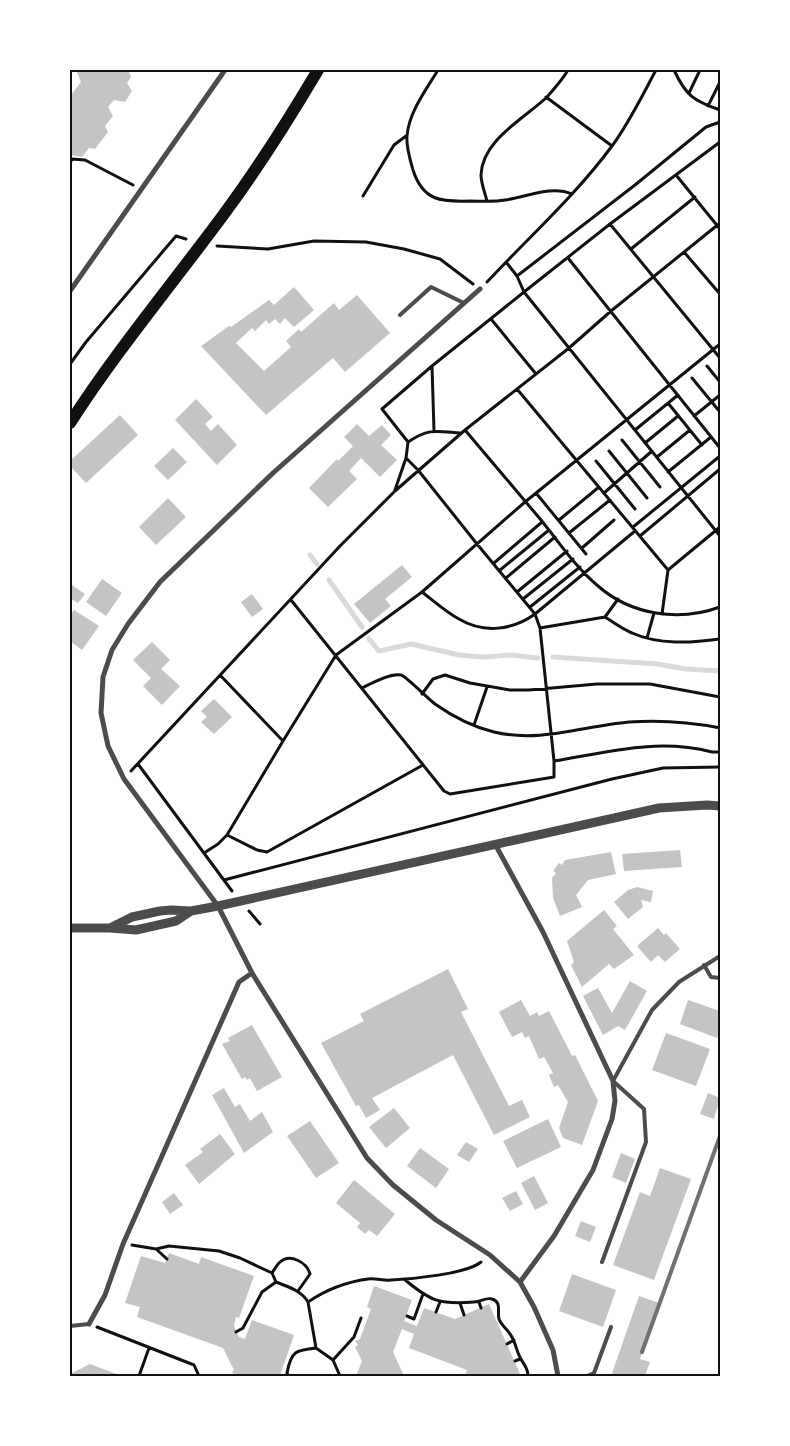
<svg xmlns="http://www.w3.org/2000/svg" width="790" height="1446" viewBox="0 0 790 1446" font-family="'Roboto Condensed',sans-serif">
<style>
.lines{fill:none;stroke-linecap:round;stroke-linejoin:round}
.stream{stroke:#d9d9d9;stroke-width:5}
.building{fill:#c4c4c4}
.path{stroke:#111;stroke-width:3}
.service{stroke:#4c4c4c;stroke-width:4}
.minor{stroke:#4c4c4c;stroke-width:5}
.tertiary{stroke:#4c4c4c;stroke-width:9}
.primary{stroke:#111;stroke-width:12}
.rail{stroke:#707070;stroke-width:4}
.neatline{fill:none;stroke:#111;stroke-width:2}
</style>
<rect width="100%" height="100%" fill="#fff"/>
<g class="lines">
<path class="stream" d="M310,555l7,9
M329,580l33,47
M369,639l10,12 32,-7 48,11 24,2 28,-2 27,3
M553,657l104,7 29,5 34,2"/>
</g>
<path class="building" d="M76,70h52l3,7 -4,6 5,8 -7,11 -11,-2 -6,7 5,9 -8,10 3,6 -13,17 -6,-1 -7,9 -12,-2v-59l11,-14z
M294,287l20,23 -20,17 -9,-9 -5,6 -5,-5 -6,5 -3,-4 -11,11 -3,-3 -16,15 28,28 27,-24 -5,-6 13,-12 2,3 33,-29 5,7 18,-15 33,38 -45,39 -12,-14 -67,57 -65,-69 28,-20 2,1 38,-27 5,5z
M196,399l17,18 -8,7 6,7 7,-7 19,21 -20,20 -42,-45z
M120,415l18,20 -52,48 -16,-17v-5z
M357,424l12,12 13,-11 9,10 -10,10 16,15 -17,17 -19,-19 -12,13 8,8 -29,28 -19,-19 28,-29 1,2 15,-15 -9,-9z
M173,448l14,14 -19,18 -14,-14z
M168,498l18,19 -30,28 -17,-18z
M402,565l10,12 -27,22 6,7 -21,17 -16,-19z
M102,579l20,14 -16,23 -20,-14z
M72,585l13,9 -7,9 -8,-5v-10z
M252,594l11,15 -11,8 -11,-15z
M74,610l25,16 -17,24 -12,-9v-25z
M152,642l18,18 -9,9 19,17 -18,19 -19,-19 8,-8 -18,-18z
M214,699l18,18 -18,17 -13,-12 6,-5 -6,-6z
M680,850l2,17 -58,4 -2,-17z
M611,852l5,22 -28,6 -12,15 6,12 -22,9 -7,-18 -1,-20 4,-5 -3,-2 6,-8 3,2 3,-5z
M637,887l16,4 -2,11 -10,-2 2,7 -15,12 -14,-17 14,-12z
M604,910l13,16 -4,3 21,26 -20,14 -5,-5 -27,23 -11,-22 3,-3 -7,-21z
M658,928l6,7 2,-2 14,16 -15,13 -7,-7 -7,7 -14,-16z
M448,969l20,40 -7,3 48,94 13,-6 8,17 -36,18 -41,-80 -81,43 8,12 -14,8 -7,-13 -3,1 -35,-63 43,-22 -4,-7z
M630,981l17,10 -22,39 -7,-4 -15,9 -20,-39 15,-8 14,25z
M521,1000l9,16 7,-4 2,4 10,-5 23,45 3,-1 23,46 -16,44 -19,-7 -4,-10 9,-26 -10,-17 -4,2 -5,-12 4,-2 -9,-16 -5,2 -10,-23 -4,2 -3,-6 -10,5 -13,-25z
M688,1000l32,11v18l-3,9 -37,-14z
M252,1025l30,52 -25,14 -7,-13 -3,2 -2,-3 -3,2 -20,-35 8,-3 -2,-3z
M666,1033l44,16 -14,37 -44,-16z
M224,1088l11,19 5,-3 10,17 12,-9 11,20 -29,21 -32,-58z
M708,1093l12,5 -6,21 -14,-5z
M394,1108l16,20 -24,20 -17,-21z
M548,1119l13,28 -44,21 -14,-27z
M310,1121l29,42 -23,15 -29,-42z
M220,1134l15,20 -36,30 -14,-19 18,-13 -3,-3z
M466,1142l12,7 -9,13 -12,-7z
M420,1148l29,21 -13,19 -29,-22z
M621,1153l14,6 -9,24 -14,-6z
M660,1168l31,11 -37,101 -41,-15 27,-73 10,4z
M534,1176l14,27 -13,7 -14,-27z
M354,1180l41,34 -18,22 -8,-6 -4,4 -8,-7 3,-4 -24,-20z
M516,1191l7,13 -13,7 -8,-13z
M174,1193l9,12 -13,9 -8,-12z
M581,1221l15,6 -6,15 -15,-6z
M169,1253l30,11 2,-7 53,19 -15,42 -3,-1 -2,9 5,11 6,2 7,-19 42,15 -13,38 1,3h-48l-2,-5 2,-1 -11,-22 -86,-31 3,-10 -15,-4 16,-47 24,7z
M572,1274l44,16 -13,37 -44,-16z
M374,1286l38,14 -8,21 13,5 7,-18 31,11 34,-15 32,72h-56l2,-6 -58,-22 5,-14 -12,-5 -9,23 11,24h-48l6,-15 -7,-14 3,-2 -3,-4 5,-2 11,-30 -4,-2z
M639,1296l20,7 -19,56 10,3 -5,14h-34z
M90,1364l32,12h-52v-2z"/>
<g class="lines">
<path class="path" d="M438,70c-12,20 -29,42 -31,66 -1,11 3,23 6,34 10,31 28,32 57,31 12,0 24,1 35,-1 22,-3 46,-15 67,-6
M674,70c12,26 20,31 46,40
M689,93l11,-23
M546,97l66,49
M708,106l12,-24
M70,163l2,-4 13,1 48,25
M676,175l44,54
M363,196l31,-51 12,-9
M487,201c-2,-8 -6,-18 -6,-26 1,-35 44,-57 66,-78 7,-8 16,-18 21,-27
M610,224l110,134
M217,246l51,3 46,-8 52,1 38,7 36,10 33,25
M631,249l64,-52
M684,252l36,42
M568,258l152,190
M506,262l11,14 7,16 196,244
M517,276l118,-91 71,-58 14,-5
M487,282c42,-45 88,-86 125,-136 17,-23 30,-50 44,-76
M491,319l45,55
M70,364l16,-22 90,-106 10,3
M432,366l2,65
M707,366l13,16
M692,378l28,34
M517,389l151,181
M668,403l34,42
M694,416l26,-21
M465,430c25,30 51,60 76,90 18,22 35,48 57,66 33,29 81,36 122,21
M635,430l43,-35
M622,440l38,47
M408,442c21,-14 28,-11 52,-9
M645,443l33,-27
M609,451l38,47
M657,457l33,-27
M406,458l12,12 59,74 58,70 5,14 14,133
M596,461l39,48
M668,472l43,-35
M395,490l11,-32 2,-16 -26,-33 50,-43 92,-74 86,-68 110,-82
M536,493l50,61
M604,493l48,-42
M559,520l40,-33
M633,527l87,-71
M569,533l41,-33
M640,536l80,-67
M582,548l32,-28
M494,563l48,-41
M500,570l49,-40
M506,578l49,-41
M422,592c12,9 24,20 37,27 25,15 54,11 76,-5l100,-83
M517,592l50,-41
M523,599l50,-40
M291,600l153,191 6,3 104,-17v-16c55,-9 103,-23 158,-9h7l1,-2
M530,607l50,-40
M662,614l6,-44 52,-43
M605,617l13,-18
M540,628l65,-11c8,5 17,12 27,16 27,12 59,10 88,6
M647,638l7,-25
M220,675l63,66
M362,688c10,-5 28,-15 39,-13 5,1 27,24 34,29 17,12 38,23 59,28 46,11 89,-6 135,-10 31,-2 61,0 91,6
M422,694l11,-15 12,-4 25,8 40,7h19l68,-6h53l70,13
M474,725l13,-38
M138,764l94,127
M131,771l209,-225 55,-55 70,-61 104,-82 42,-37 109,-88
M227,835l30,15 10,2 156,-87
M204,853l14,-9 9,-9 56,-94 53,-86 86,-63 103,-90 195,-158
M224,880l388,-101 51,-11 57,-1
M249,911l11,13
M132,1245l24,4 13,-3 50,5 21,7 32,15 4,9c12,5 25,8 32,20l8,46 17,12 7,16
M156,1249l11,10
M272,1273c2,-3 5,-8 7,-10 11,-11 28,0 31,11l-12,17
M404,1279c26,22 36,26 70,23 7,0 12,-5 18,-3 10,3 5,13 7,20 2,6 8,10 11,15 6,8 6,17 11,25 3,6 7,9 7,17
M308,1302c19,-13 38,-20 60,-23 8,-1 16,2 23,1 20,-1 76,-6 90,-18
M479,1302l2,6
M460,1303l4,12
M436,1312l4,-10
M407,1316l7,3 9,-25
M97,1327l97,38 5,11
M236,1332l7,-4 19,-36 14,-10
M507,1344l7,-4
M333,1360l21,-23 7,-19
M515,1361l5,-2
M139,1376l10,-28
M289,1376l-2,-3c4,-22 9,-23 29,-25"/>
<path class="service" d="M400,315l31,-28 33,16
M704,965l7,12 9,1
M602,1262l44,-120 -2,-33 -31,-28 39,-71 27,-28 41,-26
M70,1326l19,-2
M587,1376l7,-3 17,-46"/>
<path class="minor" d="M480,289l-207,184 -113,109 -32,42 -16,26 -9,27 -2,36 7,33 16,33 94,127 34,67 115,185 26,27 43,35 54,35 30,27 14,25 19,43 5,26
M70,291l155,-221
M495,844l48,88 70,149 2,20 -3,18 -19,51 -39,66 -34,46
M89,1324l16,-29 18,-51 116,-262 13,-9"/>
<path class="tertiary" d="M70,928h40l26,2 40,-9 15,-10
M110,928l22,-11 28,-6 11,-1 20,1 27,-5 441,-98 48,-3 13,1"/>
<path class="primary" d="M70,423c47,-73 103,-140 154,-209 34,-46 65,-95 94,-144"/>
<path class="rail" d="M642,1352l78,-216"/>
</g>
<rect width="790" height="1446" fill="none" stroke="#ffffff" stroke-width="142"/>
<rect x="71" y="71" width="648" height="1304" class="neatline"/>
</svg>
